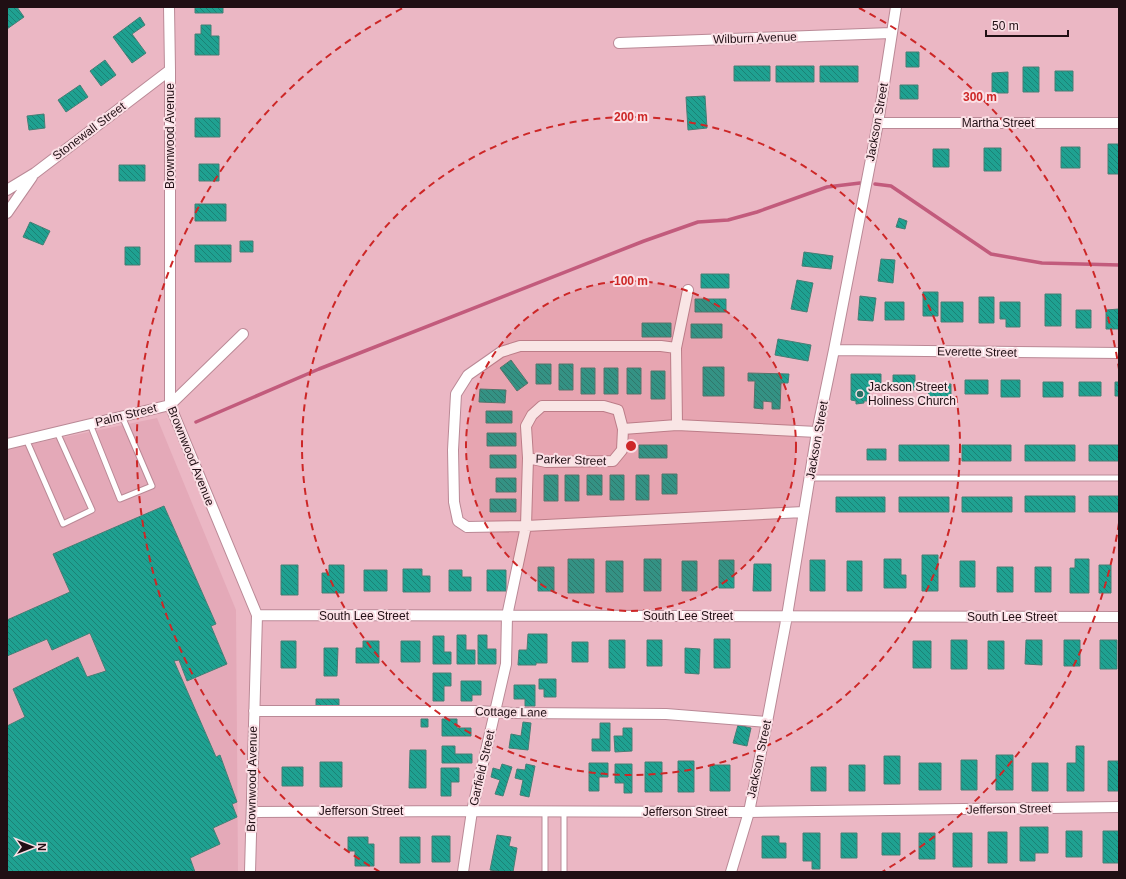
<svg xmlns="http://www.w3.org/2000/svg" width="1126" height="879" viewBox="0 0 1126 879" font-family="Arial,sans-serif">
<style>
.built{fill:#e4a9b8}
.lines{fill:none;stroke-linecap:round;stroke-linejoin:round}
.stream{stroke:#c25b7c;stroke-width:3.5}
.building{fill:url(#building-back-hatch);stroke:#467e75}
.service-casing{stroke:#ba8996;stroke-width:7}
.minor-casing{stroke:#ba8996;stroke-width:12}
.service{stroke:#fff;stroke-width:5}
.minor{stroke:#fff;stroke-width:10}
.ring{fill:none;stroke:#cd2727;stroke-width:2;stroke-dasharray:7 5}
.poi-dot{fill:#286f64;stroke:#fbe0e6;stroke-width:1.5}
.labels{text-anchor:middle;dominant-baseline:central;stroke-width:4;stroke-linejoin:round;paint-order:stroke}
.street-label{font-size:12px;fill:#200f14;stroke:#fbe0e6}
.poi-label{font-size:12px;fill:#200f14;stroke:#fbe0e6;text-anchor:start}
.centre{fill:#cd2727;stroke:#fbe0e6;stroke-width:2}
.ring-label{font-size:12px;text-anchor:middle;font-weight:bold;fill:#cd2727;stroke:#fbe0e6;stroke-width:4;stroke-linejoin:round;paint-order:stroke}
</style>
<defs>
<pattern id="building-back-hatch" width="6" height="6" patternUnits="userSpaceOnUse"><rect width="6" height="6" fill="#1fa191"/><path d="M-1 5l2 2M0 0l6 6M5-1l2 2" fill="none" stroke="#1b8275"/></pattern>
</defs>
<rect width="100%" height="100%" fill="#ebb7c4"/>
<path class="built" d="M157,418l79,192 2,262h-231v-423z"/>
<g class="lines">
<path class="stream" d="M875,184l16,2 100,68 51,9 77,2
M196,422l123,-53 325,-128 54,-19 30,-2 29,-8 70,-25 33,-4"/>
</g>
<path class="building" d="M7,7h10l7,10 -17,12z
M195,7h28v6h-28z
M140,17l5,8 -13,9 14,19 -14,10 -19,-26z
M201,25h10v11h8v19h-24v-21h6z
M906,52h13v15h-13z
M105,60l11,15 -15,11 -11,-15z
M734,66h36v15h-36z
M776,66h38v16h-38z
M820,66h38v16h-38z
M1023,67h16v25h-16z
M1055,71h18v20h-18z
M1008,72v21h-16v-20z
M80,85l8,12 -22,15 -8,-12z
M900,85h18v14h-18z
M705,96l2,32 -19,2 -2,-33z
M44,114l1,14 -16,2 -2,-14z
M195,118h25v19h-25z
M1108,144h11v30h-11z
M1061,147h19v21h-19z
M984,148h17v23h-17z
M933,149h16v18h-16z
M199,164h20v17h-20z
M119,165h26v16h-26z
M195,204h31v17h-31z
M899,218l8,3 -2,8 -9,-2z
M30,222l20,9 -7,14 -20,-8z
M240,241h13v11h-13z
M195,245h36v17h-36z
M125,247h15v18h-15z
M804,252l29,4 -2,13 -29,-3z
M881,259l14,1 -2,23 -15,-2z
M701,274h28v14h-28z
M797,280l16,3 -6,29 -16,-3z
M923,292h15v24h-15z
M1045,294h16v32h-16z
M860,296l16,2 -3,23 -15,-1z
M979,297h15v26h-15z
M695,299h31v13h-31z
M885,302h19v18h-19z
M941,302h22v20h-22z
M1000,302h20v25h-14v-8h-6z
M1119,309v20h-13v-19z
M1076,310h15v18h-15z
M642,323h29v14h-29z
M691,324h31v14h-31z
M778,339l33,6 -3,16 -33,-6z
M511,360l17,23 -11,8 -17,-23z
M536,364h15v20h-15z
M559,364h14v26h-14z
M703,367h21v29h-21z
M581,368h14v26h-14z
M604,368h14v26h-14z
M627,368h14v26h-14z
M651,371h14v28h-14z
M748,373l41,1 -1,9h-7l-1,26h-8v-7l-9,-1v8l-9,-1 1,-27h-7z
M851,374h30v13h-12v14h-5v2l-8,1v-3l-5,-1z
M893,375h22v15h-22z
M965,380h23v14h-23z
M1001,380h19v17h-19z
M1043,382h20v15h-20z
M1079,382h22v14h-22z
M1115,382h4v14h-4z
M928,384h23v16h-22z
M480,389l26,1 -1,13 -26,-1z
M486,411h26v12h-26z
M487,433h29v13h-29z
M639,445h28v13h-28z
M899,445h50v16h-50z
M962,445h49v16h-49z
M1025,445h50v16h-50z
M1089,445h30v16h-30z
M867,449h19v11h-19z
M490,455h26v13h-26z
M662,474h15v20h-15z
M544,475h14v26h-14z
M565,475h14v26h-14z
M587,475h15v20h-15z
M610,475h14v25h-14z
M636,475h13v25h-13z
M496,478h20v14h-20z
M1025,496h50v16h-50z
M1089,496h30v16h-30z
M836,497h49v15h-49z
M899,497h50v15h-50z
M962,497h50v15h-50z
M490,499h26v13h-26z
M164,506l52,118 -5,2 16,38 -40,17 -8,-21 -5,1 42,96 4,-2 17,47 -5,2 5,13 -24,11 7,16 -30,14 5,14h-188v-146l18,-9 -12,-28 65,-32 9,20 19,-6 -16,-38 -38,17 -5,-11 -40,17v-36l63,-28 -17,-38z
M922,555h16v36h-16z
M568,559h26v34h-26z
M644,559h17v32h-17z
M884,559h17v16h5v13h-22z
M1075,559h14v34h-19v-25h5z
M719,560h15v28h-15z
M810,560h15v31h-15z
M606,561h17v31h-17z
M682,561h15v30h-15z
M847,561h15v30h-15z
M960,561h15v26h-15z
M754,564h17v27h-18z
M281,565h17v30h-17z
M329,565h15v28h-22v-20h7z
M1099,565h12v28h-12z
M538,567h16v24h-16z
M997,567h16v25h-16z
M1035,567h16v25h-16z
M403,569h19v7h8v16h-27z
M364,570h23v21h-23z
M449,570h13v7h9v14h-22z
M487,570h19v21h-19z
M528,634h19v29h-11v2h-18l1,-15h8z
M457,635h9v15h9v14h-18z
M478,635h9v14h9v15h-18z
M433,636h11v16h7v12h-18z
M714,639h16v29h-16z
M609,640h16v28h-16z
M647,640h15v26h-15z
M951,640h16v29h-16z
M1026,640h16v25l-17,-1z
M1064,640h16v26h-16z
M1100,640h17v29h-17z
M281,641h15v27h-15z
M363,641h16v22h-23v-15h7z
M401,641h19v21h-19z
M913,641h18v27h-18z
M988,641h16v28h-16z
M572,642h16v20h-16z
M324,648h14l-1,28h-13z
M685,648l15,1 -1,25 -14,-1z
M433,673h18v13h-7v15h-11z
M539,679h17v18h-12v-8h-5z
M461,681h20v14h-9v6h-11z
M514,685h21v21h-10v-7h-11z
M316,699h23v11h-23z
M421,719h7v8h-7z
M442,719h15v9h14v8h-29z
M523,722l8,1 -3,27 -19,-2 2,-14 10,2z
M600,723h10v28h-18v-12h8z
M738,725l13,3 -4,18 -14,-3z
M623,728h9v23l-17,1 -1,-16h9z
M442,746h13v8h17v9h-30z
M1076,746h8v45h-17v-28h9z
M410,750h16v38h-17z
M996,755h17v35h-17z
M884,756h16v28h-16z
M961,760h16v30h-16z
M678,761h16v31h-16z
M1108,761h11v30h-11z
M320,762h22v25h-22z
M645,762h17v30h-17z
M589,763h19v14h-9v14h-10z
M919,763h22v27h-22z
M1032,763h16v28h-16z
M502,764l10,3 -9,29 -8,-2 5,-14 -9,-3 2,-9 7,2z
M526,764l9,2 -6,31 -9,-2 3,-15 -8,-2 2,-9 8,1z
M615,764h17v29h-8v-10h-9z
M710,765h20v26h-20z
M849,765h16v26h-16z
M282,767h21v19h-21z
M811,767h15v24h-15z
M441,768h18v14h-8v14h-10z
M1020,827h28v26h-13v8h-15z
M1066,831h16v26h-16z
M1103,831h16v32h-16z
M988,832h19v31h-19z
M803,833h17v36h-8v-8h-9z
M841,833h16v25h-16z
M882,833h18v22h-18z
M919,833h16v26h-16z
M953,833h19v34h-19z
M497,835l14,2 -2,9 8,2 -4,24h-10l-13,-2z
M432,836h18v26h-18z
M762,836h17v7h7v15h-24z
M348,837h20v7h6v22h-19v-15h-7z
M400,837h20v26h-20z"/>
<g class="lines">
<defs>
<path id="service" d="M90,424l30,75 32,-13 -30,-70
M26,439l37,85 29,-14 -35,-78
M810,478h309
M545,811v61
M564,811v61"/>
<path id="minor" d="M169,7l1,63v335l87,210 -7,257
M619,43l272,-10
M878,123h241
M7,190l28,-17 135,-103
M7,213l25,-36
M676,348l-15,-2h-141l-19,6 -33,23 -12,19 -3,56 1,52 4,19 9,6 59,-1 278,-14
M834,350l285,3
M677,425l-1,-77 12,-58
M623,429l-1,21 -9,11 -67,1 -18,-4 -2,-32 6,-11 10,-9h62l14,4 5,19 54,-4 140,7
M7,444l163,-39 73,-71
M257,615l862,2
M254,711h223l37,2 152,1 101,8
M252,812l220,-1 277,1 370,-5
M463,872l9,-61 34,-147 1,-48 19,-90 2,-68
M731,872l18,-60 18,-90 20,-106 30,-184 17,-82 44,-227 18,-116"/>
</defs>
<use href="#service" class="service-casing"/>
<use href="#minor" class="minor-casing"/>
<use href="#service" class="service"/>
<use href="#minor" class="minor"/>
</g>
<circle cx="631" cy="446" r="165" fill="#cd2727" fill-opacity=".12"/>
<g class="ring">
<circle cx="631" cy="446" r="165"/>
<circle cx="631" cy="446" r="329"/>
<path d="M1119 523A494 494 0 0 1 882 872M380 872A494 494 0 0 1 403 8M859 8A494 494 0 0 1 1119 369"/>
</g>
<circle class="poi-dot" cx="860" cy="394" r="4"/>
<g class="labels">
<g class="street-label">
<text transform="translate(755 38) rotate(-2)">Wilburn Avenue</text>
<text transform="translate(877 122) rotate(-80)">Jackson Street</text>
<text x="998" y="123">Martha Street</text>
<text transform="translate(89 131) rotate(-37)">Stonewall Street</text>
<text transform="translate(170 136) rotate(-90)">Brownwood Avenue</text>
<text transform="translate(977 352) rotate(1)">Everette Street</text>
<text transform="translate(126 415) rotate(-14)">Palm Street</text>
<text transform="translate(817 440) rotate(-80)">Jackson Street</text>
<text transform="translate(191 456) rotate(68)">Brownwood Avenue</text>
<text transform="translate(571 460) rotate(2)">Parker Street</text>
<text x="364" y="616">South Lee Street</text>
<text x="688" y="616">South Lee Street</text>
<text x="1012" y="617">South Lee Street</text>
<text transform="translate(511 712) rotate(1)">Cottage Lane</text>
<text transform="translate(759 759) rotate(-78)">Jackson Street</text>
<text transform="translate(482 768) rotate(-77)">Garfield Street</text>
<text transform="translate(252 779) rotate(-89)">Brownwood Avenue</text>
<text transform="translate(1009 809) rotate(-1)">Jefferson Street</text>
<text x="361" y="811">Jefferson Street</text>
<text x="685" y="812">Jefferson Street</text>
</g>
<g class="poi-label">
<text x="868" y="387">Jackson Street<tspan x="868" dy="14">Holiness Church</tspan></text>
</g>
</g>
<circle cx="631" cy="446" r="6" class="centre"/>
<g class="ring-label">
<text x="980" y="101">300 m</text>
<text x="631" y="121">200 m</text>
<text x="631" y="285">100 m</text>
</g>
<rect width="1126" height="879" fill="none" stroke="#200f14" stroke-width="16"/>
<g transform="translate(32 847) rotate(90)" stroke="#fbe0e6" stroke-width="3" paint-order="stroke">
<path d="M0-3L7 15L0 10L-7 15Z" fill="#200f14"/>
<text y="-6" font-size="11" font-weight="bold" text-anchor="middle" fill="#200f14">N</text>
</g>
<path d="M986 30v6h82v-6" fill="none" stroke="#200f14" stroke-width="2"/>
<text x="992" y="30" font-size="12" fill="#200f14" stroke="#fbe0e6" stroke-width="3" paint-order="stroke">50 m</text>
</svg>
